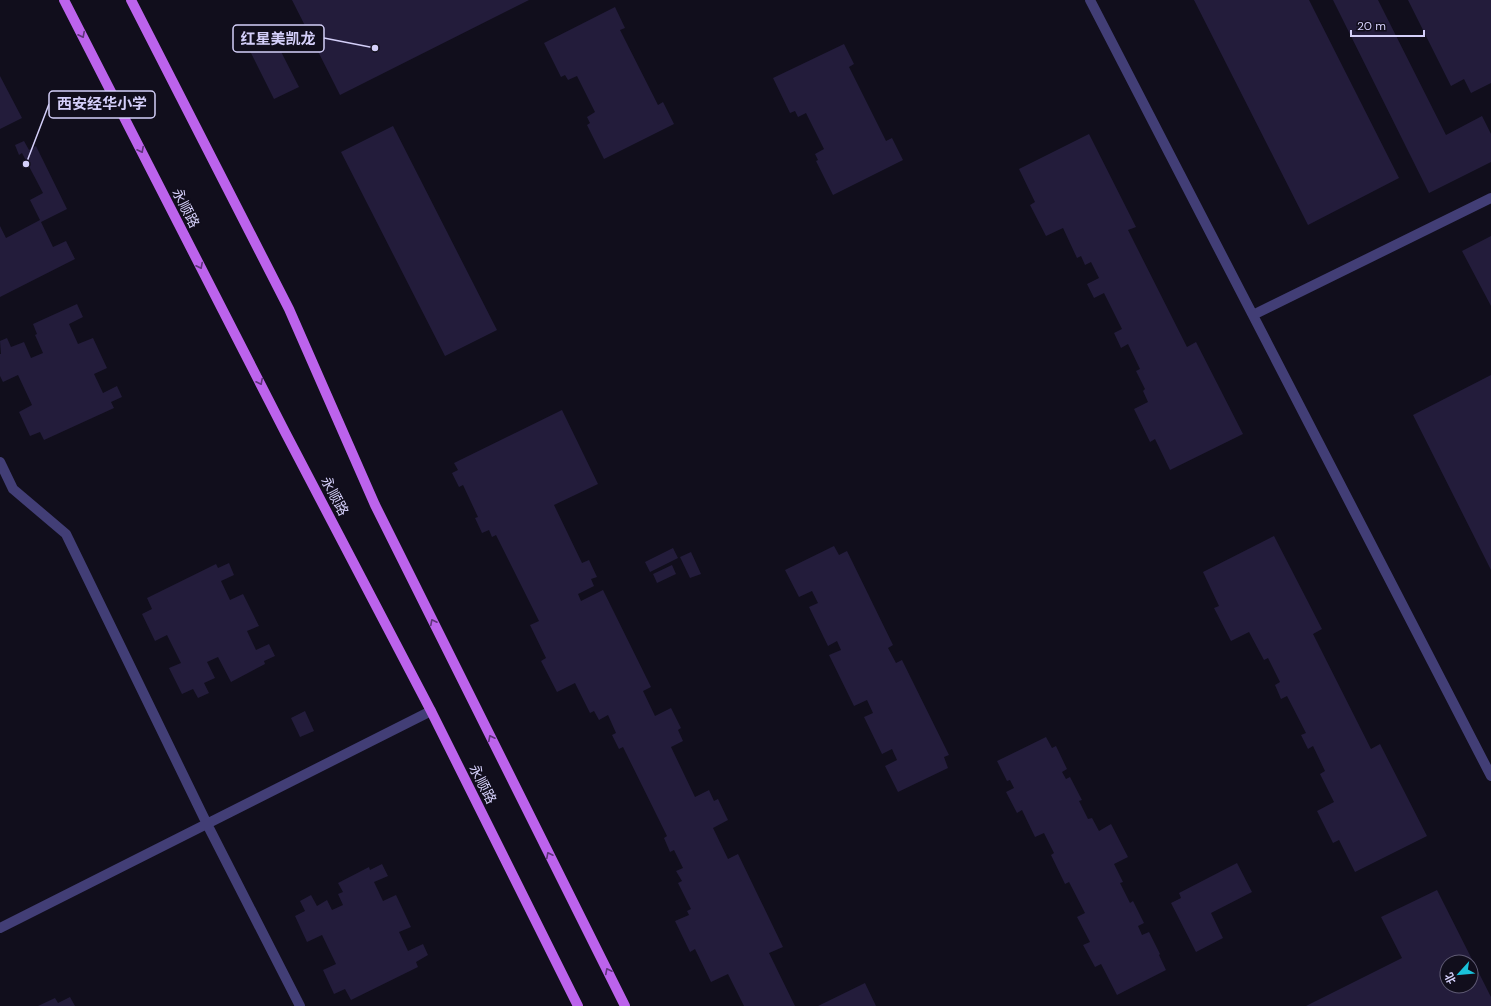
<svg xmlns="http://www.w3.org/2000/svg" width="1491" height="1006" viewBox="0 0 1491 1006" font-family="'DM Sans','Noto Sans SC',sans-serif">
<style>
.building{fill:#231c3b;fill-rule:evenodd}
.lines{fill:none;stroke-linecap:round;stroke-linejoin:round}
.minor{stroke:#423e76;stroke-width:10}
.major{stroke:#bc63ec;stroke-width:10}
.oneway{stroke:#5e347a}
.labels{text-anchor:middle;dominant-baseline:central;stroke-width:3.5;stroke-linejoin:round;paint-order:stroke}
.street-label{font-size:14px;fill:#d4cff9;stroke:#110e1c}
.leader{fill:none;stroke:#d4cff9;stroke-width:1.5}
.callout-dot{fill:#d4cff9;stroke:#110e1c;stroke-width:1.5}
.callout{fill:#110e1c;stroke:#d4cff9;stroke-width:1.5}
.callout-label{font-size:15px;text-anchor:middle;font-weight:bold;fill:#d4cff9}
</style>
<rect width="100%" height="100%" fill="#110e1c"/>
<path class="building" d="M292,0h237l-189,95z
M1194,0h115l90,178 -91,47z
M1333,0h45l68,135 36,-19 9,18v28l-62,31z
M1408,0h83v83l-20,10 -7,-14 -13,7z
M615,7l10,21 -5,2 38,75 5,-3 11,22 -70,35 -17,-34 3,-2 -3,-6 8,-5 -18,-36 -9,4 -3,-5 -4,2 -17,-34z
M270,30l29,57 -25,12 -28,-56z
M844,44l10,20 -5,3 37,74 6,-3 11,22 -70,35 -17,-34 2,-1 -3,-6 9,-5 -18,-36 -8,4 -3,-6 -5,2 -17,-35z
M0,76l22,42 -22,11z
M393,126l104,204 -52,26 -104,-204z
M1089,134l47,93 -8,3 59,117 9,-5 47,92 -73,36 -15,-31 -5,3 -16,-33 14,-7 -5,-11 2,-2 -9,-18 4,-2 -12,-25 -7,4 -7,-15 8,-4 -18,-36 -10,5 -7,-14 12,-6 -8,-16 -6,3 -4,-9 -4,2 -14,-30 -17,8 -16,-31 5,-3 -16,-33z
M24,141l5,9 7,-4 31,63 -26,13 12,25 13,-6 9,18 -75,38v-71l6,12 34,-18 -10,-20 13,-7 -21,-40 -3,2 -4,-10z
M1491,236v70l-29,-55z
M77,304l6,13 -14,7 9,20 15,-6 14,30 -13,6 9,19 14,-7 5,11 -11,5 3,6 -70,32 -4,-8 -10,4 -11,-24 13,-7 -14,-30 -15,7 -3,-6v-22h1l-1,-13 7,-3 4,9 13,-5 7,16 12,-5 -8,-18 2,-1 -4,-10z
M1491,375v195l-78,-155z
M562,410l36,74 -44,21 28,58 7,-3 8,17 -6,2 3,7 -16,8 3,7 22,-11 48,97 -8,4 12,25 16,-8 10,20 -3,2 5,11 -12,6 24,50 14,-7 5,11 4,-2 10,21 -15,8 15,31 10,-5 45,93 -14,6 26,53h-51l-16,-32 -17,8 -16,-33 -5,3 -15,-31 14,-6 -2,-4 4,-2 -13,-26 4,-2 -6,-10 7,-3 -9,-18 -4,2 -6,-14 3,-2 -44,-89 -4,2 -7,-14 4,-2 -8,-18 -9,5 -5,-9 -4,2 -15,-30 -18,9 -16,-31 5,-3 -16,-33 9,-4 -43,-86 -4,2 -3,-7 -7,3 -7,-15 3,-1 -15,-32 -4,2 -7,-14 6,-3 -4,-7z
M1274,536l48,93 -9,5 58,115 9,-5 47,92 -72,36 -16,-32 -6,3 -16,-32 17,-9 -14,-28 5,-3 -12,-25 -5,3 -7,-14 5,-2 -19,-37 -6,3 -6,-14 5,-3 -12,-24 -4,2 -15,-28 -18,9 -17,-33 5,-2 -16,-34z
M834,546l5,9 8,-4 46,94 -5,3 8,15 6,-3 47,95 -5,2 4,11 -50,24 -13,-26 12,-6 -5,-11 -10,5 -18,-37 9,-4 -6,-13 -13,6 -25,-51 12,-5 -4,-9 -9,5 -19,-39 9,-4 -6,-12 -13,6 -14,-27z
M673,548l5,10 -28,14 -5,-10z
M691,552l10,22 -11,4 -10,-21z
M229,563l5,12 -13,6 9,19 13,-6 16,32 -12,5 9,19 13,-6 6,12 -11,5 1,3 -34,18 -13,-25 -11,5 8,16 -11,5 5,10 -11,5 -5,-9 -11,5 -13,-26 12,-5 -14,-28 -12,6 -13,-27 10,-5 -5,-11 69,-34 2,4z
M672,565l4,9 -19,9 -4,-9z
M305,711l9,20 -14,6 -9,-19z
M1046,737l6,11 4,-2 11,23 -5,3 4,7 4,-2 12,23 -3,1 9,18 4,-1 7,13 12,-7 17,33 -14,7 9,18 -3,1 10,20 3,-2 11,22 -6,3 4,9 7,-3 11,22 -1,1 7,15 -49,25 -16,-31 -6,3 -12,-22 7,-3 -13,-25 8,-4 -16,-31 -4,2 -14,-29 3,-2 -10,-20 -9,4 -13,-27 -5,3 -11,-21 8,-4 -4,-8 -3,1 -10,-20z
M1237,863l15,29 -41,21 12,25 -27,14 -25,-49 10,-5 -2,-5z
M382,864l6,12 -14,6 9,19 13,-6 15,32 -12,5 9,19 15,-7 5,11 -12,7 2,5 -67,33 -6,-11 -11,5 -11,-24 13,-6 -14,-29 -15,7 -12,-26 10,-5 -5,-10 11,-6 6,11 10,-6 5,10 11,-5 -5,-11 5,-2 -5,-9 31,-16 1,3z
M1437,890l54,107v9h-185l96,-48 -21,-41zM1447,962h24v24h-24z
M865,983l11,23h-58z
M70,997l5,9h-37l17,-8 3,5z"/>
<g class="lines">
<path class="minor" d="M1090,0l401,776
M1253,315l238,-117
M0,462l13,27 53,45 141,290 93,182
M0,928l431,-217"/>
<path class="major" d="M64,0l221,432 146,279 147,295
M131,0l158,309 86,196 250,501"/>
</g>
<defs><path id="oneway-chevron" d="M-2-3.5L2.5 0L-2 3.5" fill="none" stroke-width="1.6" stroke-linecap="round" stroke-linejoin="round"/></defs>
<g class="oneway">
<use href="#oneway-chevron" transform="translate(82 35) rotate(63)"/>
<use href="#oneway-chevron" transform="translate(141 150) rotate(63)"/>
<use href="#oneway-chevron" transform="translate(200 266) rotate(63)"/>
<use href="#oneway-chevron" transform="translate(260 382) rotate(63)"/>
<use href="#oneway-chevron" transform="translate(433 622) rotate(-117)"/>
<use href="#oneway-chevron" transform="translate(491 738) rotate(-117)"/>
<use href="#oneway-chevron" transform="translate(549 855) rotate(-117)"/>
<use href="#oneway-chevron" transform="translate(608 971) rotate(-117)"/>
</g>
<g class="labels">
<g class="street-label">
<text transform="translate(186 208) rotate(63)">永顺路</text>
<text transform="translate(335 496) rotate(62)">永顺路</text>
<text transform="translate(483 784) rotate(63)">永顺路</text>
</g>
</g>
<path class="leader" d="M375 48L324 38M26 164L49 104"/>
<g class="callout-dot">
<circle cx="375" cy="48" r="4"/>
<circle cx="26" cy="164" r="4"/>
</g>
<g class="callout">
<rect x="233" y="25" width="91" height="27" rx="4"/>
<rect x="49" y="91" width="106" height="27" rx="4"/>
</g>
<g class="callout-label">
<text x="278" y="44">红星美凯龙</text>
<text x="102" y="109">西安经华小学</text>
</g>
<g transform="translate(1459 974) rotate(243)"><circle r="19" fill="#110e1c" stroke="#5f5b74"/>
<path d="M0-3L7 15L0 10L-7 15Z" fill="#1ac2da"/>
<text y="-6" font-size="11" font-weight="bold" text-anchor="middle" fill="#d4cff9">北</text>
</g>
<path d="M1351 30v6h73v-6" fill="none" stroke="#d4cff9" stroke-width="2"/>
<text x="1357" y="30" font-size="12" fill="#d4cff9" stroke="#110e1c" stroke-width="3" paint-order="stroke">20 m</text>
</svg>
